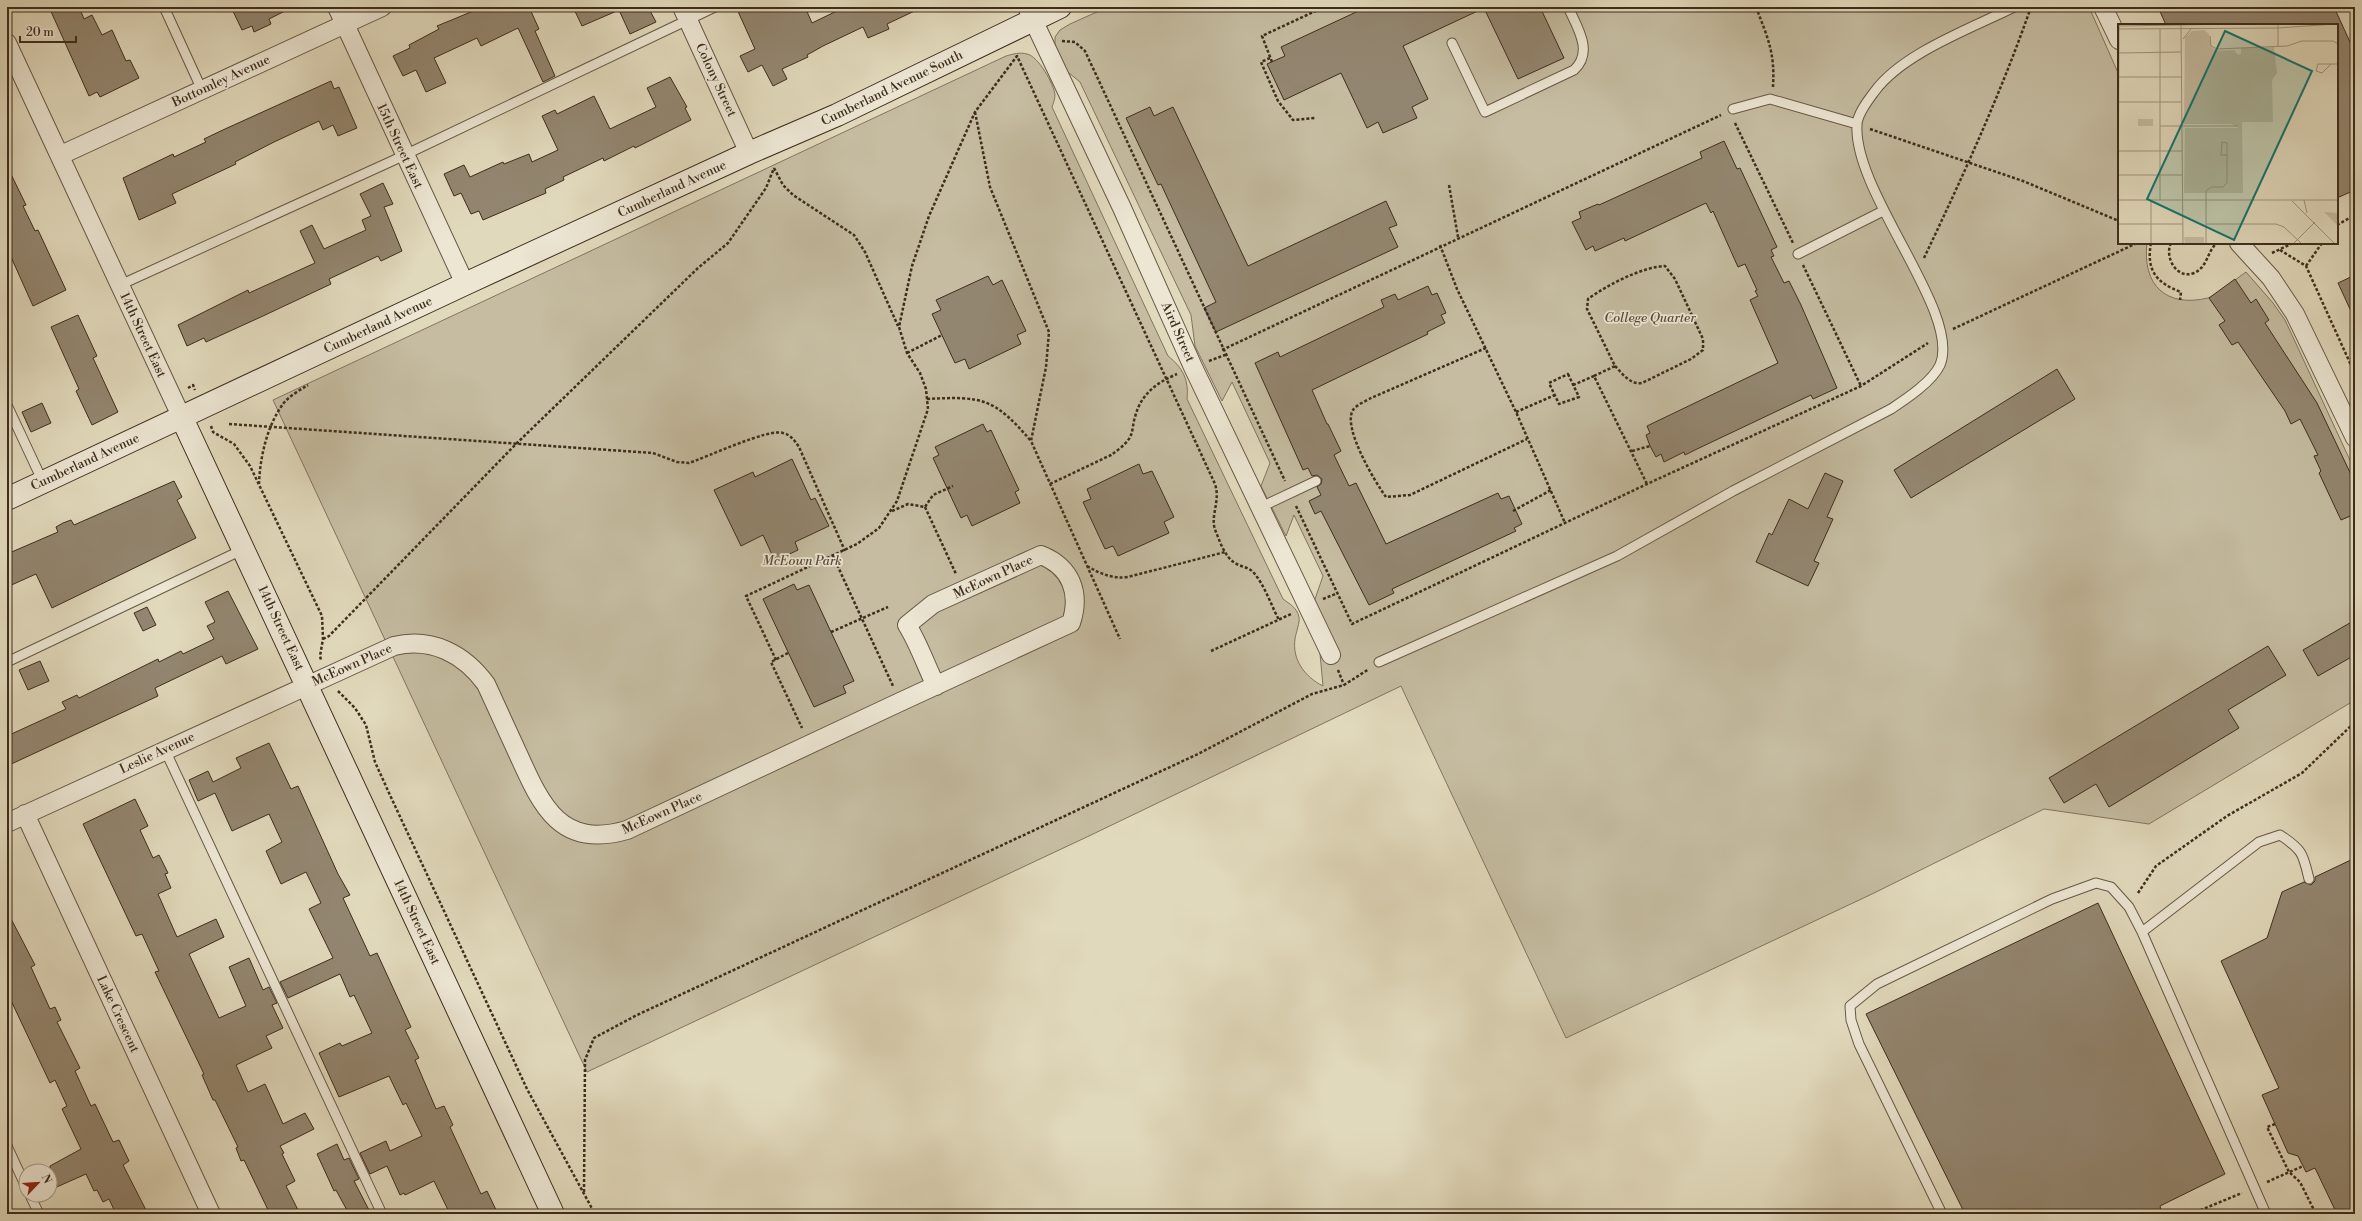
<svg xmlns="http://www.w3.org/2000/svg" width="2362" height="1221" viewBox="0 0 2362 1221" font-family="'Libre Bodoni',serif">
<style>
.green{fill:#c5bca1;stroke:#82745f}
.building{fill:#938670;stroke:#3e2d1d}
.lines{fill:none;stroke-linecap:round;stroke-linejoin:round}
.lane-casing{stroke:#675845;stroke-width:11}
.street-casing{stroke:#675845;stroke-width:20}
.secondary-casing{stroke:#3e2d1d;stroke-width:24}
.path{stroke:#3e2d1d;stroke-width:2.5;stroke-dasharray:3 2;stroke-linecap:butt}
.lane{stroke:#ece6d3;stroke-width:9}
.street{stroke:#ece6d3;stroke-width:18}
.secondary{stroke:#ece6d3;stroke-width:22}
.labels{text-anchor:middle;dominant-baseline:central;stroke-width:3.5;stroke-linejoin:round;paint-order:stroke}
.street-label{font-size:13px;fill:#3e2d1d;stroke:#ece6d3}
.park-label{font-size:13px;font-style:italic;fill:#594a37;stroke:#ece6d3}
.inset-road{fill:none;stroke:#a0947c;stroke-width:1}
.view{fill:#0f766e;fill-opacity:0.15;stroke:#0f766e;stroke-width:2}
.inset-edge{fill:none;stroke:#3e2d1d;stroke-width:2}
</style>
<rect width="100%" height="100%" fill="#e1d9bc"/>
<filter id="stains"><feTurbulence type="fractalNoise" baseFrequency=".005" numOctaves="4"/><feColorMatrix values="0 0 0 0 .2 0 0 0 0 .09 0 0 0 0 .02 0 0 0 .5 -.17"/></filter>
<radialGradient id="worn" r=".72"><stop offset=".6" stop-color="#630" stop-opacity="0"/><stop offset="1" stop-color="#630" stop-opacity=".3"/></radialGradient>
<path class="green" d="M1108,7h981l30,68v168h28c-5,42 19,65 61,55 10,-3 29,-20 38,-26l27,31 12,17 70,151v229l-206,124 -105,-15 -172,85 -306,144 -165,-352 -310,149 -504,237 -314,-672 733,-344c7,-2 14,-4 21,-2 11,2 27,30 28,41 0,4 -2,9 -3,12l116,249c15,12 21,24 19,43l96,200c7,5 14,9 16,18 1,6 -3,15 -4,22 -3,21 10,38 28,47l-8,-87 8,-23 -29,-61 -8,21 -25,-50 9,-23 -38,-81 -10,19 -27,-55 -4,-31 -111,-233 -17,-14 -8,-20v-11l5,-7 10,-6z"/>
<path class="building" d="M49,7h30l5,12 8,-4 10,20 10,-5 14,31 4,-1 9,18 -39,19 -3,-5 -8,4z
M231,7h62l-24,12 2,5 -17,8 -2,-6 -10,4z
M483,7h46l10,22 -4,2 20,45 -12,6 -25,-54 -37,18 -4,-8 -43,20 12,25 -20,9 -10,-22 -13,6 -10,-20 17,-8 -1,-3 30,-16 -2,-3z
M573,7h75l8,15 -26,12 -11,-24 -37,16z
M736,7h69l7,16 33,-16h78l-36,17 2,5 -21,9 -5,-11 -40,19 -16,9 1,2 -26,12 5,10 -14,7 -11,-21 -14,7 -8,-16 15,-7z
M1367,7h173l24,51 -46,21 -34,-71 -81,38 25,53 -16,8 5,11 -34,15 -5,-11 -11,6 -26,-55 -57,27 -17,-36 18,-8 -4,-9z
M2158,7h176l21,46v137l-18,8v-173h-171z
M670,77l17,30 -2,1 6,12 -56,28 -1,-2 -30,15 -1,-3 -40,19 1,3 -19,9 1,4 -63,27 -4,-9 -8,3 -10,-21 -7,3 -10,-22 20,-9 6,12 33,-15 1,2 25,-10 3,8 26,-12 -16,-34 13,-6 2,4 37,-18 16,33 46,-22 -9,-19z
M331,81l3,8 5,-2 18,41 -19,8 -5,-11 -10,5 -4,-9 -45,21 -39,20 1,2 -64,30 4,9 -37,17 -16,-42 50,-24 1,3 32,-15 -2,-3 21,-10z
M1150,107l4,9 19,-9 75,159 138,-65 11,24 -8,3 9,19 -182,85 -12,-24 12,-6 -55,-118 -3,1 -32,-67z
M1724,141l13,28 3,-1 37,79 -6,3 3,6 -3,1 13,26 5,-2 12,24 36,83 -24,11 -2,-4 -114,54 -12,6 -1,-3 -20,10 -3,-8 -5,3 -6,-11 -4,-11 4,-2 -3,-7 131,-63 -28,-63 8,-4 -3,-5 2,-1 -12,-26 -7,3 -25,-56 -2,2 -5,-10 -81,38 -1,-3 -29,13 -2,-5 -7,4 -14,-28 9,-4 -2,-6 19,-8 1,1 103,-47 -2,-6z
M7,166l19,39 -3,1 12,25 3,-1 28,60 -33,16 -26,-58z
M383,183l10,21 -9,3 18,44 -21,10 -3,-5 -49,23 2,5 -68,32 -57,26 -2,-4 -17,8 -9,-21 70,-35 1,3 66,-30 -15,-32 12,-6 12,24 42,-19 -4,-10 9,-4 -11,-22z
M2355,275v45l-17,-37z
M988,276l5,9 9,-5 24,51 -9,4 4,9 -52,25 -4,-10 -10,4 -23,-49 9,-4 -5,-10z
M2235,279l16,24 5,-4 13,21 -4,3 52,80 38,80v31l-14,6 -22,-47 2,-2 -7,-15 4,-1 -18,-36 -9,5 -6,-13 -47,-69 -6,3 -13,-20 6,-4 -16,-23z
M1428,286l4,9 5,-2 9,20 -5,2 4,8 -18,9 1,2 -116,56 15,34h1l13,27 -7,4 15,31 7,-3 30,61 112,-51 3,6 8,-3 13,28 -8,4 2,3 -124,58 2,4 -25,12 -48,-94 -6,3 -6,-13 12,-6 -4,-8 4,-3 1,-5 -5,-4 -5,1 -4,-8 -5,2 -48,-107 23,-11 2,5 104,-50 -3,-7 14,-6 3,6z
M78,315l19,41 -4,2 25,54 -26,13 -16,-34 3,-2 -28,-62z
M2057,369l18,30 -164,99 -17,-28z
M42,403l9,20 -20,9 -9,-20z
M983,424l4,8 4,-2 28,60 -4,2 5,11 -48,23 -5,-11 -6,3 -28,-60 6,-3 -4,-8z
M792,459l19,41 4,-2 14,28 -34,16 3,8 -23,11 -12,-26 -22,11 -27,-56 39,-18 2,5z
M1139,464l4,10 9,-3 22,46 -10,5 5,11 -51,23 -5,-10 -8,3 -22,-47 8,-3 -4,-10z
M1825,473l18,8 -16,36 6,2 -19,42 5,2 -11,23 -52,-24 13,-29 3,2 17,-36 19,10z
M174,481l8,16 -5,3 19,38 -144,70 -16,-34 -29,13v-33l51,-22 -2,-5 7,-4 8,-3 3,5z
M794,584l3,6 12,-5 45,96 -11,5 3,7 -32,14 -51,-108z
M228,591l30,58 -32,15 -4,-8 -67,32 3,8 -151,70v-30l59,-27 -4,-7 15,-7 2,3 79,-39 1,3 22,-11 2,3 31,-15 -7,-13 8,-4 -10,-20z
M147,607l9,18 -13,6 -9,-18z
M2355,620v35l-37,21 -15,-26z
M2268,646l18,29 -58,35 11,18 -130,79 -13,-23 -32,19 -15,-25z
M40,661l9,20 -21,9 -9,-20z
M269,743l22,46 7,-3 40,88 12,21 -7,3 27,58 7,-3 34,74 -6,3 14,28 -4,2 21,49 8,-3 9,19 -3,2 31,67 6,-3 11,23h-48l-16,-33 -29,14 -1,-2 -4,2 -13,-29 -17,8 -10,-21 26,-12 4,10 32,-15 -16,-33 -3,2 -14,-29 -50,21 -20,-44 21,-10 2,3 30,-13 -18,-38 -4,2 -10,-23 -52,24 -8,-16 53,-24 -24,-49 12,-6 -15,-31 -25,12 -15,-33 16,-9 -13,-28 -37,17 -17,-38 -17,8 -9,-21 19,-9 5,11 28,-14 -5,-10z
M135,799l13,27 -8,4 13,28 6,-3 9,18 -3,1 6,14 -13,6 19,43 39,-18 8,18 -35,17 30,64 27,-12 -17,-39 20,-9 14,32 6,-3 8,16 -5,2 11,23 -17,8 6,12 -36,17 12,27 17,-8 18,40 22,-11 9,16 -34,17 4,7 -2,1 13,27 -9,5 14,28h-30l-26,-54 -3,1 -5,-13 2,-1 -23,-47h-2l-11,-25 2,-1 -49,-102 4,-1 -17,-37 -6,2 -53,-112z
M2355,858v352l-7,4h-11l-22,-46 -9,4 -8,-16 -10,-3 -26,-58 17,-7 -58,-127 46,-23 15,-46 22,-10 7,3 4,-4v-4z
M2098,903l127,271 -65,32 2,8h-197l-99,-200z
M7,911l28,54 -4,2 19,42 5,-2 6,13 -4,2 23,46 -5,3 16,35 4,-2 18,38 6,-2 10,21 -6,4 25,49h-32l-7,-15 -6,3 -6,-12 -3,1 -8,-17 -36,16v-24l31,-17 -19,-40 5,-3 -12,-26 -5,3 -43,-91z
M337,1144l7,16 5,-2 10,21 -5,2 17,33h-22l-13,-24 -2,1 -17,-37z"/>
<g class="lines">
<defs>
<path id="lane" d="M164,7l38,83
M1452,43l33,69 89,-42c20,-18 3,-43 -6,-63
M1733,109l37,-10 87,25
M1798,254l85,-43
M120,285l272,-124 323,-154
M7,405l36,77
M1261,507l55,-26
M7,662l237,-113
M1379,662l238,-106 116,-65 158,-82c15,-10 41,-27 49,-44 22,-52 -87,-172 -83,-240 0,-11 12,-26 18,-34 28,-38 97,-63 139,-84
M165,750l217,464
M7,1146l19,41
M30,1195l9,19
M1942,1214l-83,-170 -8,-24 -1,-14 27,-22 175,-85 44,-16 15,4 18,20 13,25
M2266,1214l-124,-282 117,-90 21,-7c23,15 23,19 29,44"/>
<path id="street" d="M337,7l128,277
M682,7l67,146
M1027,7l95,201 71,159 138,288
M2103,7l16,33
M7,43l174,373
M61,155l321,-148
M2239,243l32,35 24,36 60,124
M25,814l186,400
M7,823l387,-177c38,-9 70,8 92,38 11,24 22,48 33,72 23,51 42,93 108,74l273,-128 171,-79c10,-30 0,-56 -30,-68l-108,49 -26,21c12,19 19,41 29,61"/>
<path id="secondary" d="M181,416l372,798
M7,499l458,-215 284,-131 88,-38 223,-108"/>
</defs>
<use href="#lane" class="lane-casing"/>
<use href="#street" class="street-casing"/>
<use href="#secondary" class="secondary-casing"/>
<path class="path" d="M1756,7c12,32 19,45 17,80
M1062,41l13,1 10,9 200,430
M1270,58l-9,4 17,39 15,19 22,-2
M1272,62l-10,-26 62,-29
M975,112l15,75 59,145 -3,35 -15,74 89,198
M1735,123l58,120
M1870,129l153,52 96,40
M774,168l9,17 10,10 61,40 11,17 33,74
M1449,185l9,52
M2337,225l18,-10
M2151,243c-5,27 5,40 30,49l-1,8
M2171,243c-7,14 6,37 23,30 14,-6 13,-22 23,-30
M1440,245l17,44 59,123 49,111
M2280,250l26,16 49,108
M2272,253l21,-10
M1924,258c39,-82 77,-165 107,-251
M1803,265l58,121
M2306,266l16,-23
M1953,329l184,-86
M1486,348l-115,50c-5,3 -15,7 -18,12 -11,17 22,72 33,87l24,-2 117,-56
M1222,350l499,-235
M907,353l35,-18
M1209,361l16,-6
M1615,366c8,8 15,19 27,17l49,-24 12,-9v-11l-28,-60 -10,-13c-23,1 -58,19 -77,33l-1,10 28,57 -21,10 53,108
M1568,374l11,23 -20,7 -10,-21z
M1573,385l21,-9
M188,388l5,-3 2,5
M927,399c56,-3 67,-1 104,42
M1516,412l39,-17
M229,424l424,29 24,9 12,1c18,-6 80,-35 94,-30 8,2 12,8 16,14l46,104
M211,426l2,6 21,12 16,22 72,150 1,23 -3,17 1,4
M1632,451l18,-5
M259,484c1,-27 8,-58 24,-80 6,-8 17,-14 25,-19
M1050,484l61,-29c7,-5 17,-12 20,-20 2,-5 2,-12 4,-18 6,-23 21,-34 42,-43
M1296,506l56,118 295,-140 214,-98 67,-43
M925,507l31,67
M892,511l16,-7 17,3 8,-12 20,-9
M1513,511l38,-21
M833,556l60,130
M1087,566c14,8 25,13 41,11l97,-25
M1323,599l15,-6
M831,632l57,-25
M323,639l6,-3 188,-193 181,-175 30,-25 38,-55 8,-20
M1211,651l80,-37
M788,653l-17,9 31,66
M776,660l-30,-64 111,-52 22,-16 18,-27 31,-92 -2,-20 -6,-16 -13,-20 -8,-26 13,-61 17,-50 46,-104 42,-56 198,428c6,18 -6,33 1,48 4,10 9,25 19,31 6,4 14,4 19,10 11,13 17,32 25,47
M1338,670l6,15
M338,691l17,17 11,17 9,37 14,31 138,296 68,125
M2138,893l18,-27 71,-50 75,-43 53,-51
M2275,1124l-8,3 22,45 11,10 16,32
M2267,1182l36,-16
M584,1192l1,-132 9,-22 43,-23 561,-261 114,-60 32,-9 25,-16
M2191,1214l51,-21"/>
<use href="#lane" class="lane"/>
<use href="#street" class="street"/>
<use href="#secondary" class="secondary"/>
</g>
<g class="labels">
<g class="street-label">
<text transform="translate(716 80) rotate(65)">Colony Street</text>
<text transform="translate(221 81) rotate(-25)">Bottomley Avenue</text>
<text transform="translate(892 88) rotate(-26)">Cumberland Avenue South</text>
<text transform="translate(400 146) rotate(65)">15th Street East</text>
<text transform="translate(672 189) rotate(-25)">Cumberland Avenue</text>
<text transform="translate(378 325) rotate(-25)">Cumberland Avenue</text>
<text transform="translate(1178 332) rotate(66)">Aird Street</text>
<text transform="translate(143 335) rotate(65)">14th Street East</text>
<text transform="translate(85 462) rotate(-25)">Cumberland Avenue</text>
<text transform="translate(993 577) rotate(-25)">McEown Place</text>
<text transform="translate(281 628) rotate(65)">14th Street East</text>
<text transform="translate(352 665) rotate(-24)">McEown Place</text>
<text transform="translate(157 753) rotate(-25)">Leslie Avenue</text>
<text transform="translate(662 813) rotate(-24)">McEown Place</text>
<text transform="translate(417 922) rotate(65)">14th Street East</text>
<text transform="translate(118 1014) rotate(65)">Lake Crescent</text>
</g>
<g class="park-label">
<text x="1650" y="318">College Quarter</text>
<text x="802" y="561">McEown Park</text>
</g>
</g>
<g transform="translate(2118 24)">
<rect width="220" height="220" fill="#e1d9bc"/>
<path d="M86,6l5,4 2,13 6,4 17,-1 4,5 3,-1v-6l33,-1 3,26 -5,7 1,42h-31l1,71h-59l1,-65h54l-7,-4h-48l1,-87 7,-6zM20,95h15v7h-15zM206,188l14,1v13zM66,213h20v7h-19z" fill="#c5bca1"/>
<path class="inset-road" d="M160,0v22M63,1l2,219M0,2l119,-2M0,5l160,-1 57,-4M42,5v171M92,12l1,10 6,3 70,-3 15,-5h31l5,3M65,15l8,-10M0,29l63,-1M213,40l-9,9 -6,-2 2,-7h20M0,53h63M0,78h63M42,102h78M0,127h64M0,151h64M0,176h220M186,176l3,13M174,177l43,43M0,200h65M88,200h70l8,3 18,17M0,220l1,-220M33,220v-44M88,220v-53l5,-4h12l4,-4v-40l-5,-1 -1,13h6M175,220l22,-22"/>
<path class="view" d="M107,7l87,40 -78,169 -87,-41z"/>
<rect width="220" height="220" class="inset-edge"/>
</g>
<rect width="2362" height="1221" fill="none" stroke="#e1d9bc" stroke-width="24"/>
<rect x="8" y="8" width="2346" height="1205" fill="none" stroke="#3e2d1d" stroke-width="2"/>
<rect x="12" y="12" width="2338" height="1197" fill="none" stroke="#3e2d1d"/>
<g transform="translate(38 1183) rotate(65)"><circle r="19" fill="#ece6d3" stroke="#a69c8a"/>
<path d="M0-3L7 15L0 10L-7 15Z" fill="#8f2418"/>
<text y="-6" font-size="11" font-weight="bold" text-anchor="middle" fill="#3e2d1d">N</text>
</g>
<path d="M20 36v6h56v-6" fill="none" stroke="#3e2d1d" stroke-width="2"/>
<text x="26" y="36" font-size="12" fill="#3e2d1d" stroke="#ece6d3" stroke-width="3" paint-order="stroke">20 m</text>
<rect width="100%" height="100%" filter="url(#stains)"/>
<rect width="100%" height="100%" fill="url(#worn)"/>
</svg>
